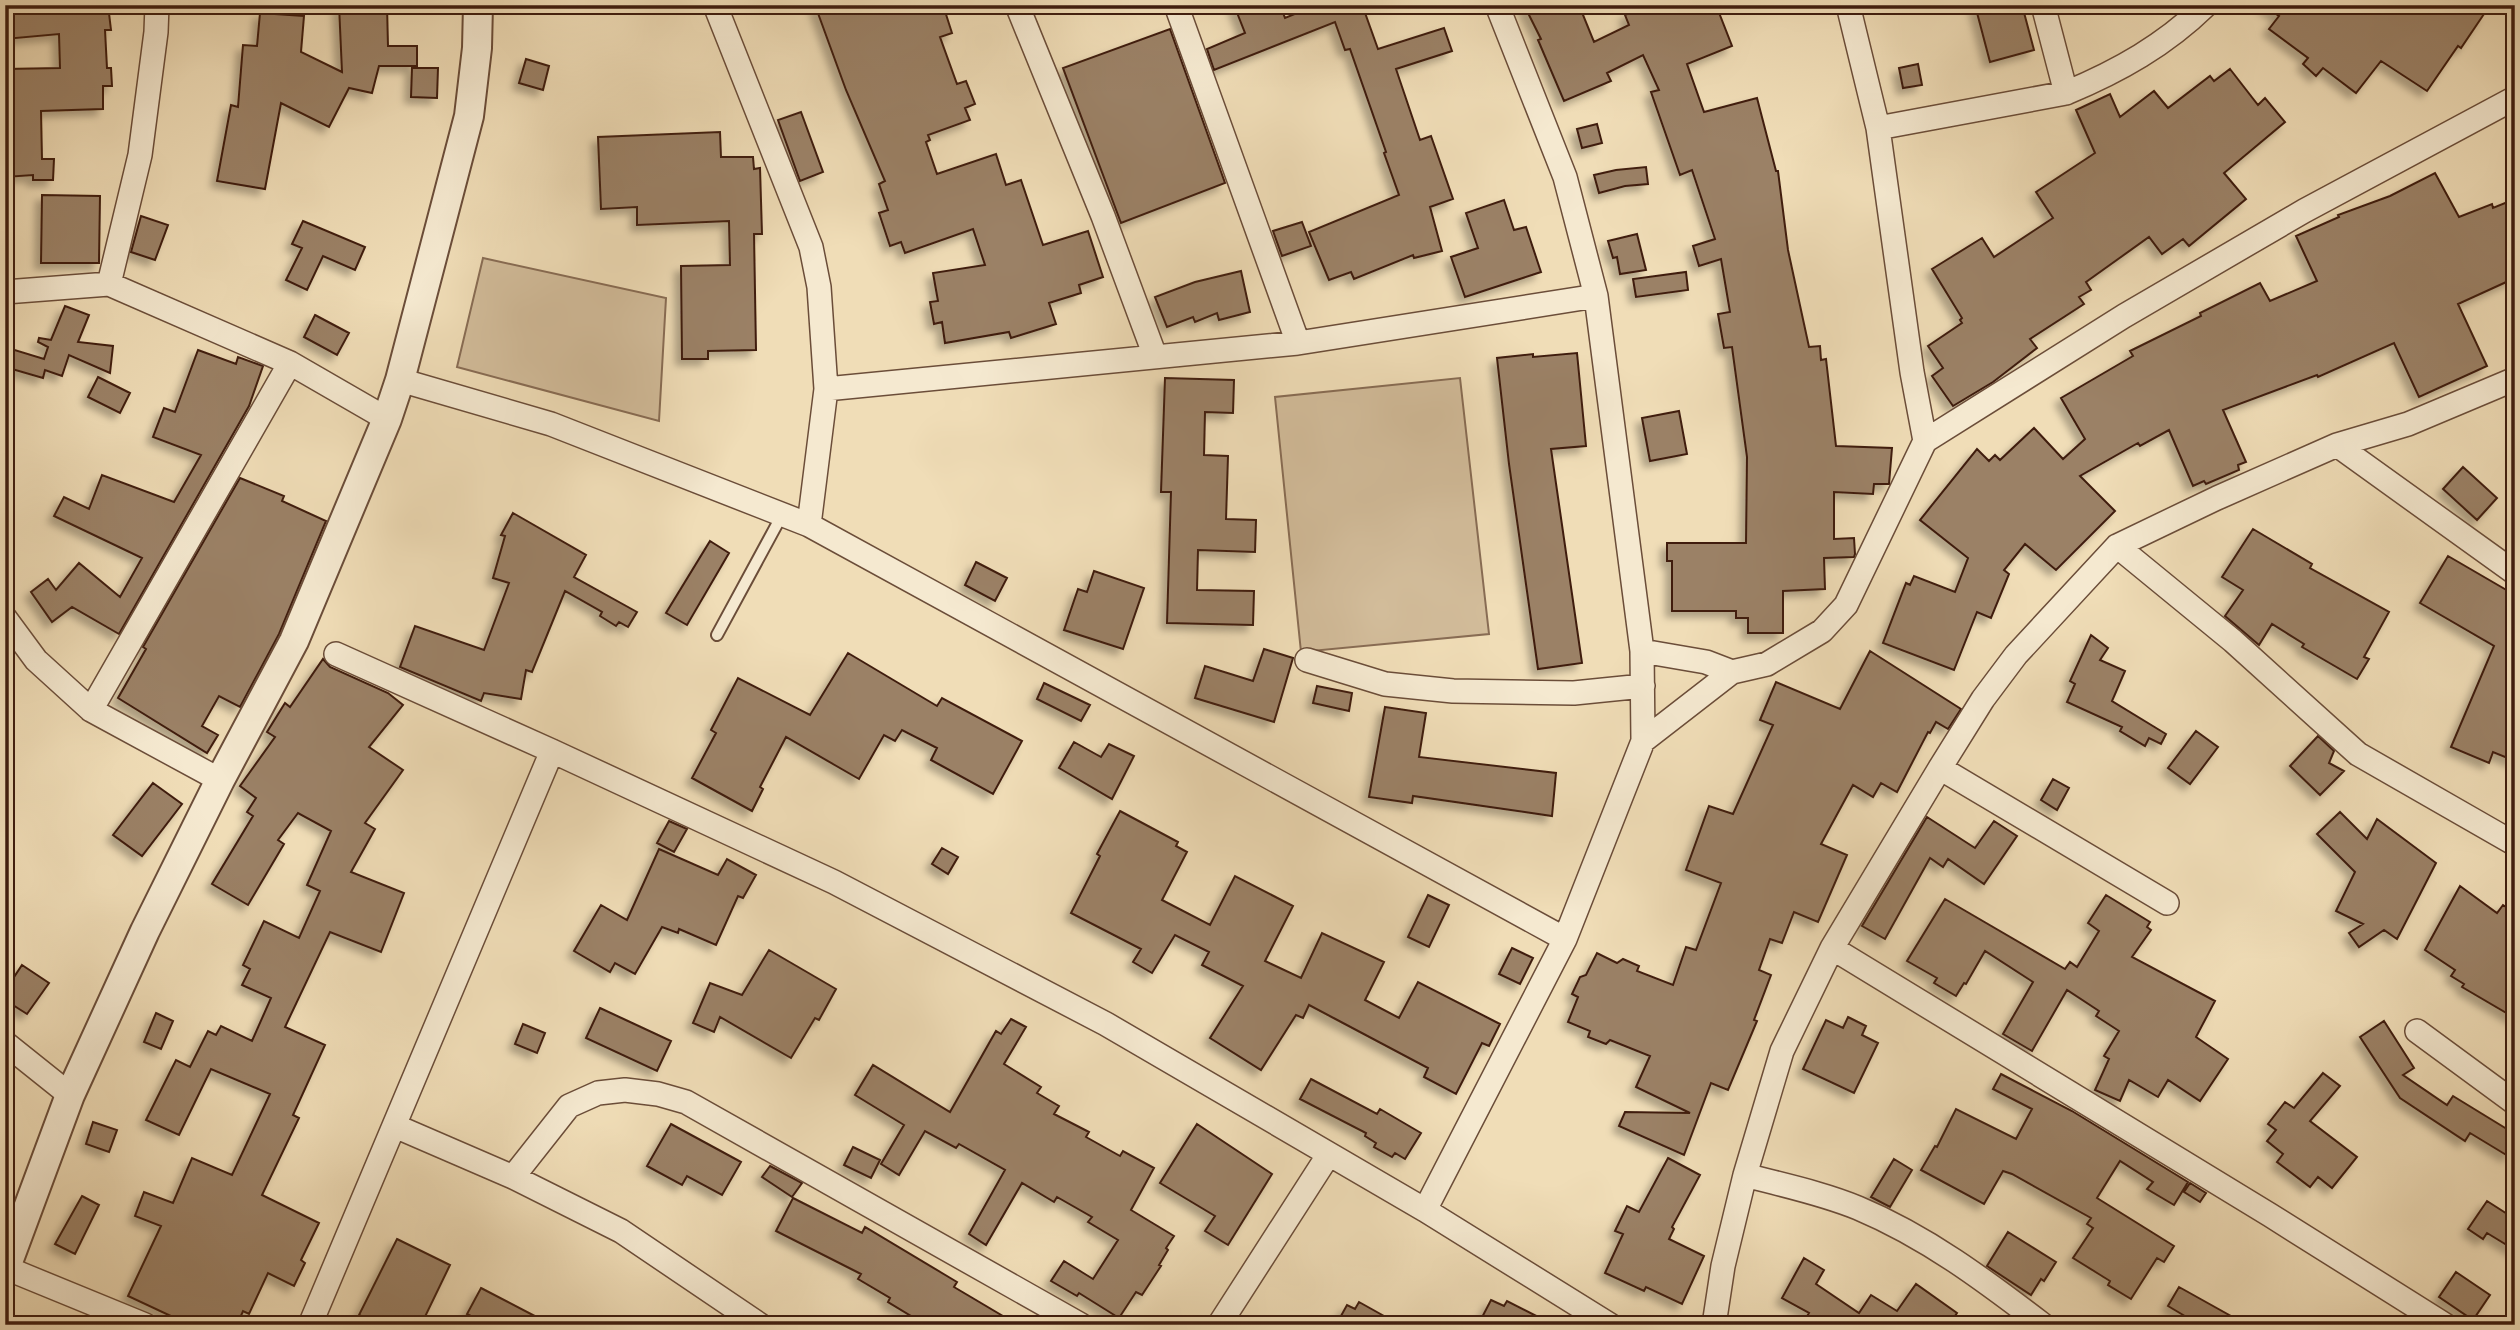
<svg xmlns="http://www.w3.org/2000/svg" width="2520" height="1330" viewBox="0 0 2520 1330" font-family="'EB Garamond',serif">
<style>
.green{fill:#d2bc9a;stroke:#886c54;stroke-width:2}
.building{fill:#9b8166;stroke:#3f1d0f;stroke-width:2;filter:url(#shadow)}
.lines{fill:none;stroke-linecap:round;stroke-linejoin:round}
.service-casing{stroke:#6b4d39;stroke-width:14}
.minor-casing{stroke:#6b4d39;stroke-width:26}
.tertiary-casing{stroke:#6b4d39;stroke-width:32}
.service{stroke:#f5e9d0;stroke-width:10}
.minor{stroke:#f5e9d0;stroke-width:23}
.tertiary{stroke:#f5e9d0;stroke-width:28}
</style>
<defs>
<filter id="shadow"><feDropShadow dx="-6" dy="6" stdDeviation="3.5" flood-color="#0004"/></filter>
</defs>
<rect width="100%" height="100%" fill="#f0ddb7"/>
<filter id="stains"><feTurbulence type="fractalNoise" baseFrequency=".00286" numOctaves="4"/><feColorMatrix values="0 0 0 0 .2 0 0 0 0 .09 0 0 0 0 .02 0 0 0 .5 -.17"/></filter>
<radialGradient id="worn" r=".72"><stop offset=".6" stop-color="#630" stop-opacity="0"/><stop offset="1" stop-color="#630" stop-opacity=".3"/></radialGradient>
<path class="green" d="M483,258l183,40 -7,123 -202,-54z
M1460,378l29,256 -188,18 -26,-255z"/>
<path class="building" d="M5,5h103l3,25h-6l2,38h4l1,18h-9v23l-62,2 1,48h12l-1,21h-20v-5l-28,2v-108l55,-1 -1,-34 -54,5z
M339,5h48l1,41h29v20h-38l-7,27 -23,-5 -20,39 -48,-24 -16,86 -48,-8 14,-76 7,2 5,-62 14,1 3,-33 44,3 -3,36 41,20z
M815,5h128l9,28 -12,4 17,47 9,-3 9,23 -10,4 5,12 -42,15 2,5 -4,2 11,32 59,-20 10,31 15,-5 22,65 45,-14 15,46 -24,8 2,8 -32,10 7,21 -45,14 -2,-6 -64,11 -3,-21 -8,2 -4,-22 8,-1 -5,-28 52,-8 -12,-36 -68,24 -4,-11 -11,4 -11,-33 9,-3 -9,-26 6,-3 -39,-91z
M1234,5h46l5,13 32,-13h57l-10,5 14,39 66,-21 8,23 -56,18 24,71 11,-4 22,63 -23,8 12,44 -28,7 -1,-3 -59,24 -3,-7 -22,8 -20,-48 90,-37 -15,-42 2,-1 -36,-103 -5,1 -10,-28 -121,48 -7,-21 38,-16z
M1524,5h55l15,37 35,-17 -4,-10 22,-10h69l16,41 -45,18 17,48 53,-14 19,73h2l10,79 21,97 11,-1 1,14 5,-1 10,87 56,2 -3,36h-15l-1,10 -39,-2v47l20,-1 1,16 -1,3 -30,1 1,31 -42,2v42h-35v-15h-12v-7h-64v-50h-5v-18h79l1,-86 -15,-110 -8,1 -6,-34 12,-2 -9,-53 -22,7 -6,-20 22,-7 -23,-69 -12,5 -29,-83 8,-2 -16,-35 -36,18 4,8 -47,20 -26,-61 3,-1z
M1975,5h47l12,45 -44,12z
M2263,5h221l-4,7 4,2 -23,34 -3,-2 -31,45 -46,-30 -25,32 -33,-25 -7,8 -13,-12 5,-6 -39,-29 10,-13z
M1170,29l55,154 -104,40 -58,-155z
M526,59l23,7 -6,24 -24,-7z
M1918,64l4,21 -19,3 -4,-20z
M412,68h26l-1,30 -26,-1z
M2230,69l28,36 7,-7 20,24 -61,51 22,26 -57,47 -6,-7 -21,15 -13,-17 -63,45 5,8 -12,7 5,7 -54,35 7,9 -44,34 -40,24 -21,-30 11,-8 -15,-22 34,-23 -2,-3 2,-2 -30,-49 50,-31 12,19 59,-39 -17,-26 59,-39 -19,-43 34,-16 10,23 34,-26 14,17 42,-32 4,5z
M801,112l22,60 -23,9 -22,-61z
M1597,124l5,19 -20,5 -5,-19z
M720,132l1,25h32l1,12 6,-1 2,66h-8l2,116 -48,1v8h-26l-1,-93 49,-1 -1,-44 -92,4v-18l-36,2 -3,-72z
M1646,167l2,17 -23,2 -26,7 -5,-18 22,-5z
M2435,173l24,44 33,-13 1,4 22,-9v34l-7,3 7,14v28l-57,26 29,62 -68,31 -25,-54 -76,34 -1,-2 -94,35 23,52 -8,3 1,5 -33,14 -2,-3 -11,5 -24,-56 -29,16 -2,-3 -58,33 35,35 -59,59 -31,-26 -21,26 5,4 -18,44 -14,-6 -23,58 -71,-27 23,-60 4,2 4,-9 41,16 13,-34 -48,-38 57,-71 12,12 6,-6 5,5 34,-32 29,31 22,-20 -24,-41 72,-42 -3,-5 71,-35 -1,-3 60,-30 10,18 47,-20 -21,-45 43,-19 -1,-2 52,-19z
M42,195l58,1 -1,67h-58z
M1504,200l10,30 12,-3 15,45 -76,25 -14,-40 27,-9 -12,-35z
M141,216l27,9 -13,35 -24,-8z
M303,221l62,26 -10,23 -32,-14 -16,34 -21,-10 16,-32 -10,-4z
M1302,222l9,24 -29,10 -9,-25z
M1637,234l9,36 -26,4 -3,-17 -4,1 -5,-17z
M1241,271l9,41 -31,8 -2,-7 -22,9 -2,-5 -26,10 -12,-30 40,-15z
M1686,272l2,18 -52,7 -3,-18z
M65,306l24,9 -11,27 35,4 -3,27 -41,-18 -7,21 -17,-6 -2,8 -38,-11v-20l39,12 4,-12 -10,-5 1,-4 12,2z
M315,315l34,18 -12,22 -33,-18z
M198,350l38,14 2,-7 25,9 -14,40 -130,228 -47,-27 -20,15 -21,-30 17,-13 8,11 23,-27 41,34 22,-39 -88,-42 10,-19 25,12 13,-34 72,27 27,-47 -48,-18 11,-29 11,4z
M1577,353l9,93 -35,3 31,214 -44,6 -29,-205 -12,-106 36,-4v3z
M98,377l32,16 -10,20 -32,-16z
M1165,378l69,2 -1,33 -28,-1 -1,43 24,1 -2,63 30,1 -1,32 -57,-2 -1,40 57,1 -1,34 -86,-2 4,-131h-10z
M1679,411l8,43 -37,7 -8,-43z
M2463,467l34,31 -20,22 -34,-31z
M240,478l44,18 -2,5 44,20 -47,113 -39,73 -21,-11 -17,30 16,9 -11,18 -89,-55 28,-49 -3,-2z
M513,513l73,42 -12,22 63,35 -9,15 -9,-5 -3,4 -16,-10 2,-4 -37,-21 -33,81 -6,-2 -5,29 -37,-6 -3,8 -81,-34 15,-41 69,24 25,-67 -16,-5 12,-42 -4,-1z
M2253,529l59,35 -2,4 79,44 -25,45 5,2 -12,20 -55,-32 2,-3 -32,-20 -13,21 -34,-29 18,-26 -21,-13z
M710,541l19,12 -42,72 -21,-12z
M2448,556l67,39v166l-22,-9 -4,11 -38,-16 43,-101 -74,-43z
M976,562l31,16 -12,23 -30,-16z
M1094,571l50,17 -21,61 -59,-19 14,-41 9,3z
M2091,635l17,13 -8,12 25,11 -13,30 54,33 -5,10 -12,-6 -4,8 -25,-15 2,-4 -55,-25 8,-18 -5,-3z
M1264,649l29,9 -19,64 -79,-24 10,-32 48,15z
M1870,651l91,58 -13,20 -12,-7 -6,11 -2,-1 -31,60 -16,-9 -8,14 -20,-12 -32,59 26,11 -29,67 -24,-10 -12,31 -12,-4 -11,31 12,5 -17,45 3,1 -29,69 -17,-7 -27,72 -65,-29 6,-14 65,1 -54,-26 14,-31 -40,-16 -4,4 -18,-7 2,-6 -22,-9 10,-25 -6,-3 8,-17 6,-2 11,-22 20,10 6,-4 16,7 -2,5 36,14 13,-38 10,3 25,-67 -35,-13 23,-64 24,8 40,-89 -13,-5 16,-38 64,27z
M848,653l89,53 5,-8 80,43 -29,53 -62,-34 6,-12 -35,-18 -7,11 -11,-6 -25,44 -73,-42 -26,50 3,2 -11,22 -60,-33 24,-45 -5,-3 27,-52 72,37z
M323,659l7,8 58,26 15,12 -34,42 34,23 -38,53 10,6 -24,43 53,21 -23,59 -51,-20 -45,95 40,18 -32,70 6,3 -37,77 57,28 -18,37 4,3 -11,23 -26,-13 -19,41 -6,-3 -6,14 -15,-6 -3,6h-29l-62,-29 33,-70 -26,-10 9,-24 29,11 19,-45 40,17 38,-81 -59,-25 -32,66 -33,-15 30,-60 14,7 18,-36 8,4 5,-9 31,15 19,-43 -29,-13 8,-16 -7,-4 21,-44 35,17 21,-47 -13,-6 24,-54 -33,-18 -20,27 6,4 -36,61 -36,-21 41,-68 -6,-4 9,-14 -16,-12 35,-49 -8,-5 18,-29 5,4z
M1044,683l46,22 -9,16 -44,-22z
M1317,686l35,7 -3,18 -36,-8z
M1385,707l41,6 -7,44 137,16 -4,43 -139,-20 -1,7 -43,-6z
M2196,731l22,16 -28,37 -22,-16z
M2318,736l16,15 -5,12 15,8 -24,24 -30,-29z
M1074,742l27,15 8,-13 25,12 -22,43 -53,-31z
M2053,779l16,9 -12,22 -16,-10z
M153,783l29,21 -40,52 -29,-21z
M1120,811l58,31 -2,4 11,6 -25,48 48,25 25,-49 58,30 -28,55 36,17 21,-45 62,29 -19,38 34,18 19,-36 82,42 -11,22 -7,-3 -26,51 -32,-17 4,-9 -119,-63 -6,13 -7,-3 -35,55 -51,-32 33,-52 -41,-21 7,-13 -34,-17 -23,38 -19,-11 8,-13 -70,-36 29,-57 -3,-2z
M2340,812l27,27 10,-20 59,44 -39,76 -13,-9 -25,17 -10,-14 14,-9 -27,-13 19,-39 -38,-38z
M1927,817l48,31 19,-27 23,15 -33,48 -36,-25 -5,8 -13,-9 -45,81 -23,-13z
M669,821l18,8 -13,23 -17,-9z
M942,848l16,9 -10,17 -16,-10z
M659,849l59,26 9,-16 29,16 -13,23 -5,-2 -22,49 -37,-16 -1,4 -16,-6 -27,47 -20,-11 -5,9 -36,-21 27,-46 26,15z
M2460,886l37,27 6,-8 12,8v105l-53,-31 2,-3 -13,-8 4,-6 -30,-20z
M1428,895l21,10 -20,42 -21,-10z
M2106,895l44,27 -3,5 4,3 -19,27 83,44 -19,36 32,22 -28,42 -32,-21 -10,17 -29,-17 -9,21 -25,-11 14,-31 -5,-3 15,-25 -23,-15 3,-5 -32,-21 -35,61 -29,-17 30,-52 -48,-31 -19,33 -2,-1 -8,13 -22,-13 3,-5 -30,-17 38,-62 120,70 5,-7 7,5 22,-36 -11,-8z
M1512,948l21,10 -13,26 -21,-10z
M769,950l67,39 -17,31 -4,-2 -24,40 -71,-41 -6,15 -21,-9 17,-40 32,12z
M22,965l27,18 -22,31 -22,-14v-29l9,6z
M600,1008l71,33 -14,30 -71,-33z
M156,1013l17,8 -12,28 -17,-7z
M1848,1017l18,9 -4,9 16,8 -24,50 -51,-24 23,-49 17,8z
M1011,1019l15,8 -22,37 37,23 -4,6 22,13 -5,8 35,18 -3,5 34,19 3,-5 31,17 -23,42 43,26 -8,12 2,2 -9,15 2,1 -19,29 -6,-3 -17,26 -40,-25 -2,3 -26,-15 13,-20 29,18 25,-39 -30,-18 4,-5 -35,-20 -3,5 -32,-19 -36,62 -17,-11 36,-64 -46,-26 -3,4 -31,-17 -26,44 -18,-11 23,-39 -49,-30 18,-30 77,47 46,-81 5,3z
M2384,1021l30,47 -11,7 44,30 6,-9 62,38v11l-7,11 -38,-23 -5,8 -65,-43 -40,-61z
M523,1024l22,9 -8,20 -22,-9z
M2323,1073l17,13 -30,35 47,36 -25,31 -14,-11 -8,10 -33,-25 6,-8 -16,-13 9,-11 -8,-6 17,-22 9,6z
M2001,1074l71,37 116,71 -14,23 -27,-16 6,-7 -33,-21 -23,37 77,48 -10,16 -7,-4 -26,41 -23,-14 2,-4 -37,-23 20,-30 -6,-4 4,-6 -79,-44 -9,-3 -19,33 -63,-34 14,-24 2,1 19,-38 60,30 16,-30 -39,-20z
M1311,1079l66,35 3,-5 41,24 -16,26 -10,-6 -3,4 -18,-10 2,-4 -11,-7 1,-3 -66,-34z
M93,1122l24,8 -8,22 -23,-8z
M671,1124l70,38 -19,33 -35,-19 -5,9 -35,-19z
M1197,1124l75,50 -44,71 -23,-14 10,-15 -55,-33z
M853,1147l27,13 -9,18 -27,-13z
M1668,1158l32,17 -28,52 2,2 -5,10 35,17 -22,48 -36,-17 -2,4 -39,-18 18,-39 -8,-3 12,-25 12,6z
M1894,1159l18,11 -22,37 -19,-10z
M770,1166l32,17 -10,14 -30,-20z
M2190,1183l16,10 -6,9 -16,-10z
M82,1196l17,9 -24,49 -20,-10z
M793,1198l69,35 3,-6 92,55 -3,5 64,38h-92l-38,-23 2,-4 -32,-19 3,-5 -85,-43z
M2487,1201l28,18v31l-28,-17 -4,6 -15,-10z
M2008,1232l48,30 -12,19 -3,-2 -10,16 -44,-29z
M397,1239l53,26 -29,60h-42l-20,-10z
M1804,1258l20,12 -8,14 43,29 12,-18 26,16 19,-27 41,29 -8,12h-147l7,-12 -27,-15z
M2456,1272l34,23 -17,25 -34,-23z
M2179,1287l68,38h-47l-32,-19z
M481,1288l71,37h-64l-21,-11z
M1491,1300l13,6 3,-5 47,24h-76z
M1359,1302l41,23h-64l11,-20 8,4z"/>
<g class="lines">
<defs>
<path id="service" d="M717,635l65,-120"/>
<path id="minor" d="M715,5l96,242 8,40 7,102 -17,136
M1017,5l86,211 52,140
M1176,5l122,338
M2066,93c53,-22 99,-48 140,-88
M1878,128l188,-35 -23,-88
M109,284l31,-129 16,-123 1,-27
M5,292l104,-8 181,79 97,56
M400,380l151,44 258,101 756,414
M826,389l472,-46 298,-47
M1925,441l199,-125 180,-105 211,-113
M2337,445l178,128
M2117,546l116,95 125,113 157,90
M5,618l31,42 55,50 129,70
M1642,651l64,11 26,10
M336,654l216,97 282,131 272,142 319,186 185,115
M1307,660l78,24 68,7 121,2 69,-7
M91,710l199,-347
M1643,741l89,-69 35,-8 55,-33 24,-26 79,-164 -13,-69 -34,-244 -30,-123
M1940,768l227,135
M1832,948l438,267 175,110
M2417,1031l98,72
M5,1043l65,52
M395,1126l118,51 108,54 139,94
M1745,1175c37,10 77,18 113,33 69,29 126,72 185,117
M513,1177l56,-71 29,-13 27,-3 33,4 28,8 395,223
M1425,1210l140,-271 78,-198 -1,-90 -46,-355 -31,-119 -68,-172
M6,1268l139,57
M310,1325l242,-574
M1219,1325l110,-171
M1714,1325l9,-59 22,-91 37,-124 50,-103 108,-180 43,-69 33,-44 101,-109 100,-48 120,-53 71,-21 107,-45"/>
<path id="tertiary" d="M5,1270l65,-175 75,-164 75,-151 74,-139 93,-222 13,-39 69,-264 8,-68 1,-43"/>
</defs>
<use href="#service" class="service-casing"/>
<use href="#minor" class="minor-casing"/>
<use href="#tertiary" class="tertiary-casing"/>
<use href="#service" class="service"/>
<use href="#minor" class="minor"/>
<use href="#tertiary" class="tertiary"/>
</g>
<rect width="2520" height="1330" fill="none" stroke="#f0ddb7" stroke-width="28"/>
<rect x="7" y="7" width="2506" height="1316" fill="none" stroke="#3f1d0f" stroke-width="3.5"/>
<rect x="14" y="14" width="2492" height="1302" fill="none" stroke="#3f1d0f" stroke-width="2"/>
<rect width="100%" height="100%" filter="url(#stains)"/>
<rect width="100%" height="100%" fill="url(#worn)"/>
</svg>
